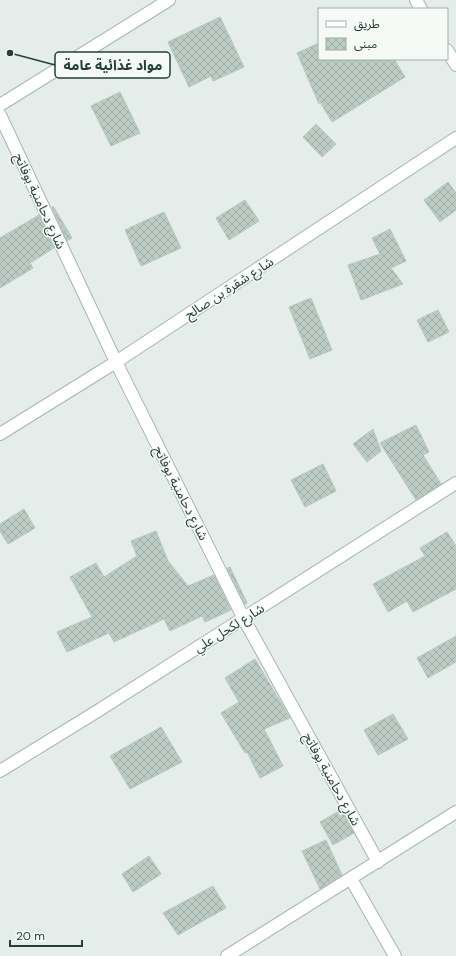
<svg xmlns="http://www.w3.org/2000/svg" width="456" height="956" viewBox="0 0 456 956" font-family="'DM Sans','Noto Sans Arabic',sans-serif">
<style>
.building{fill:url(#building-cross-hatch);stroke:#b6c7bf}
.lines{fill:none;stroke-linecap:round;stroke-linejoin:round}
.minor-casing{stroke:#a7b5b0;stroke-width:14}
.minor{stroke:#fff;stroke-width:12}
.labels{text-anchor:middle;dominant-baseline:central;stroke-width:3;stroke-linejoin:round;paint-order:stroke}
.street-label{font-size:13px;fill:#243f36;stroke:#f5faf7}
.leader{fill:none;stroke:#243f36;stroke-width:1.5}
.callout-dot{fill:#243f36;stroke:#f5faf7;stroke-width:1.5}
.callout{fill:#f5faf7;stroke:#243f36;stroke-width:1.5}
.callout-label{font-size:14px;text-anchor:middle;font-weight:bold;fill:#243f36}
</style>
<defs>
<pattern id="building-cross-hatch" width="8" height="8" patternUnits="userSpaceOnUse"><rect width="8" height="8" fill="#bccbc4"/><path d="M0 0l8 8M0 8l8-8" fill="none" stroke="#a1afa9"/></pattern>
</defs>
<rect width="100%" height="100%" fill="#e4ede9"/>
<path class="building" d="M220,17l24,50 -31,14 -2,-5 -22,11 -21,-45z
M319,43v16h75l11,18 -73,45 -13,-22v4l-22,-51z
M120,92l20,41 -29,13 -20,-40z
M316,124l20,20 -14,13 -19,-20z
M448,182l8,11v17l-16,12 -16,-22z
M245,200l14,21 -30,19 -13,-22z
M53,206l19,32 -5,3 -15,-34z
M164,212l17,36 -40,18 -16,-36z
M39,215l15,33 -24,15 3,5 -33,20v-50z
M390,229l16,32 -15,7 12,16 -42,16 -13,-35 32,-11 -8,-16z
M311,298l21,52 -22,9 -21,-52z
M438,310l11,22 -21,10 -11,-22z
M416,425l13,27 -6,3 18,29 -25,16 -36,-57z
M373,429l8,22 -14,11 -14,-18z
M323,464l13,27 -31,16 -14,-27z
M24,509l11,19 -27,16 -8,-13v-7z
M156,531l12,30 20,25 26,-11 17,35 -26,12 -3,-6 -32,15 -6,-12 -50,23 -5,-9 -42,19 -10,-20 35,-15 -22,-40 26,-14 8,14 33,-21 -6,-15z
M447,532l9,14v43l-43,23 -6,-11 -19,11 -15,-28 52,-28 -5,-8z
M230,567l17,36 -2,1 -18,-36z
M456,636v26l-28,16 -11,-20z
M255,659l35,59 -26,11 19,37 -23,12 -13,-26 -2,1 -24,-40 18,-11 -14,-24z
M393,714l15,25 -30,16 -14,-25z
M161,727l21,35 -52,27 -20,-33z
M341,810l13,23 -21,12 -13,-23z
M326,840l16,35 -22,14 -18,-38z
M149,856l12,18 -28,18 -11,-18z
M213,886l13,22 -48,27 -15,-22z"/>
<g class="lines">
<defs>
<path id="minor" d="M416,0l5,9
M447,50l9,15
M0,105l169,-105
M0,115l116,247 128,257 134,243
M0,434l116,-72 340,-224
M0,771l96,-59 360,-229
M351,879l44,77
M227,956l229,-144"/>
</defs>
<use href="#minor" class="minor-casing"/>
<use href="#minor" class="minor"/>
</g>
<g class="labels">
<g class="street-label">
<text transform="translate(40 201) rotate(65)">شارع دحامنية بوفاتح</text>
<text transform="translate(229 288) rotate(-33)">شارع شقرة بن صالح</text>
<text transform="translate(181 493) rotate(63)">شارع دحامنية بوفاتح</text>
<text transform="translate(229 628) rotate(-32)">شارع لكحل علي</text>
<text transform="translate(332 779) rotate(61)">شارع دحامنية بوفاتح</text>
</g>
</g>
<path class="leader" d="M10 53L55 65"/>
<circle class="callout-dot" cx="10" cy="53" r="4"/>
<rect class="callout" x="55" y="52" width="115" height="26" rx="4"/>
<g class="callout-label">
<text x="113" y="70">مواد غذائية عامة</text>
</g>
<rect x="318" y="8" width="130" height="52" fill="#f5faf7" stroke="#a1afaa"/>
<rect x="326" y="21" width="20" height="6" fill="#ffffff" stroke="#a1afaa"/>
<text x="354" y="28" font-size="12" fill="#243f36">طريق</text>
<rect x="326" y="38" width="20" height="12" fill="url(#building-cross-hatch)" stroke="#a1afaa"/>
<text x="354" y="48" font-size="12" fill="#243f36">مبنى</text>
<path d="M10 940v6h72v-6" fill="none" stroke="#243f36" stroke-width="2"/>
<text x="16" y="940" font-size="12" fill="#243f36" stroke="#f5faf7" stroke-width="3" paint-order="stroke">20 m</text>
</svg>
